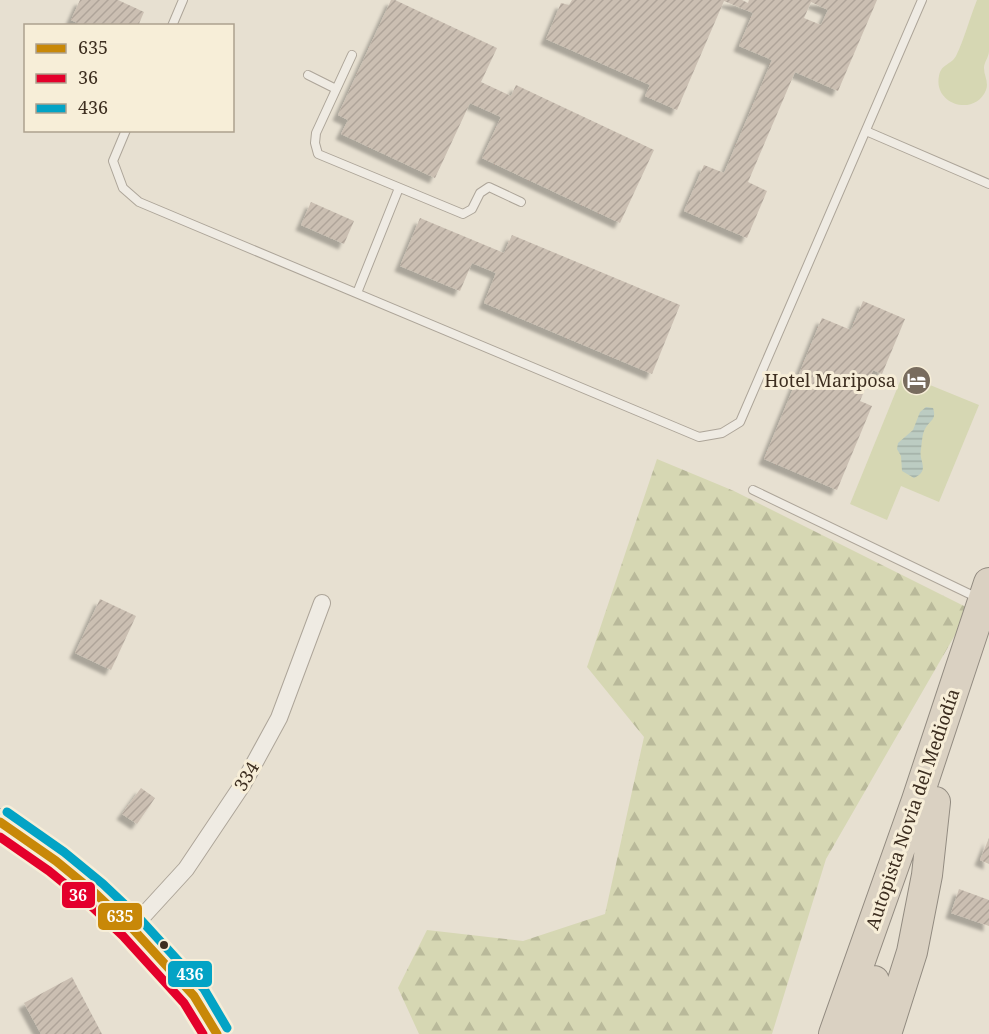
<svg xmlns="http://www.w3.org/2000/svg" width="989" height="1034" viewBox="0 0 989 1034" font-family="'Noto Serif',serif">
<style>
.grass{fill:#d6d7b3}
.forest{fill:url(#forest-firs)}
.water{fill:url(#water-rules)}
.building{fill:url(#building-hatch);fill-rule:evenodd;filter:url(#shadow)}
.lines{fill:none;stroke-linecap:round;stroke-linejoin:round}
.lane-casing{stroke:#ada599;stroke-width:10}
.street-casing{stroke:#ada599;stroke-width:18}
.primary-casing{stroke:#928b80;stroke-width:27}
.highway-casing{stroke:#928b80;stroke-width:32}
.lane{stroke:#efebe3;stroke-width:8}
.street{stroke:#efebe3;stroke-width:16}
.primary{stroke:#e6e1d4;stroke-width:26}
.highway{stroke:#dad1c2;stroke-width:30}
.bus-1-casing{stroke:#f7eed8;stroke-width:14}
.bus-2-casing{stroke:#f7eed8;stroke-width:14}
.bus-3-casing{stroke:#f7eed8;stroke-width:14}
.bus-1{stroke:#c88808;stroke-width:9}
.bus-2{stroke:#e4002b;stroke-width:9}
.bus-3{stroke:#03a3c5;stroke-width:9}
.bus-dot{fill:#3d2e20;stroke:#f7eed8;stroke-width:2}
.labels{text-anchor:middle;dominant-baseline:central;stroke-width:6;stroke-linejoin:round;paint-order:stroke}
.poi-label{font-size:18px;fill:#3d2e20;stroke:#f7eed8;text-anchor:end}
.street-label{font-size:18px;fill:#3d2e20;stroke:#f7eed8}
.line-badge{stroke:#f7eed8;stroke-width:2}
.badge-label{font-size:16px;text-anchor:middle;font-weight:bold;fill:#fff}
</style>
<defs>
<pattern id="forest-firs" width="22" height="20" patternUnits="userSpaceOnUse" patternTransform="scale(1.5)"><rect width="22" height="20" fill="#d6d7b3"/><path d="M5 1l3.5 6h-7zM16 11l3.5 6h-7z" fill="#b9b99a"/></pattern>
<pattern id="water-rules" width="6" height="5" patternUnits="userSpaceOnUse" patternTransform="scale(1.5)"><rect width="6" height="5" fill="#bcccc2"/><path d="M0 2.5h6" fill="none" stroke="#a2b0a6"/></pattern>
<pattern id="building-hatch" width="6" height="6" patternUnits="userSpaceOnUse" patternTransform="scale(1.5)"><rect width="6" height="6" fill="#cbbfb2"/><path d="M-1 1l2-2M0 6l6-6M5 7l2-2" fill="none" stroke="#afa499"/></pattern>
<filter id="shadow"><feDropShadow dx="-5.5" dy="5.5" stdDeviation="1.5" flood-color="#0004"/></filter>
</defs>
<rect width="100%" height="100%" fill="#e7e0d1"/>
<path class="grass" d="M977,0h12c0,17 0,34 0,51 0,6 -5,11 -5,17 0,8 5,14 2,22 -11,27 -53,15 -47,-14 2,-12 12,-11 17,-20 8,-16 14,-39 21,-56z
M903,374l76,31 -40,97 -38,-16 -14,34 -37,-16z"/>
<path class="forest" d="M657,459l77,32 236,118 -144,250 -54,175h-353l-21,-46 29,-58 96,11 82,-27 39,-177 -57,-70z"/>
<path class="water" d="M926,407l7,1c4,12 -3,12 -8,21 -3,5 -3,14 -4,20 -3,12 10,21 -7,29l-12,-7 -1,-15 -4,-7 1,-6 15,-13 7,-18z"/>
<path class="building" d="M80,0h38l26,12 -6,14h-54l-13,-6z
M391,0h4l102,48 -16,34 30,14 5,-11 138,65 -34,73 -138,-65 19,-41 -31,-14 -35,75 -94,-44 7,-14 -10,-5z
M572,0h170l6,3 1,-3h128l-39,91 -43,-19 -47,110 19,9 -20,47 -63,-27 20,-46 20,8 48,-113 -33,-14 14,-33 -29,-12 -47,109 -32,-14 5,-11 -104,-46 15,-36 8,2zM811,2l17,8 -7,15 -17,-7z
M311,202l43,19 -10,23 -43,-19z
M420,218l84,35 8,-18 168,70 -28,69 -168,-71 12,-30 -24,-10 -12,28 -60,-25z
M863,301l42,18 -23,55 -9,-4 -13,31 12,5 -35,84 -73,-31 58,-141 29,12z
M100,599l36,17 -25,54 -36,-17z
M141,788l14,10 -18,26 -15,-10z
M989,838v26l-9,-4z
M959,889l30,11v26l-38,-13z
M72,977l30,57h-61l-17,-31z"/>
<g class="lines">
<defs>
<path id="lane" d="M172,26l11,-26
M352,55l-36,78 -1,10 3,11 145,60 9,-5 8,-16 9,-6 32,15
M308,75l28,14
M126,130l-13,31 10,27 16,14 560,235 23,-4 18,-11 182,-422
M866,131l123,53
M357,293l42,-105
M753,490l227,109"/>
<path id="street" d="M132,928l54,-59 57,-85 36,-66 43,-115"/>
<path id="primary" d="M0,822l56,39 39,32 37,35 62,68 23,38"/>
<path id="highway" d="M834,1034l83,-234 72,-217
M857,1034l17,-53
M886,1034l26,-82 15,-77 8,-73"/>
</defs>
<use href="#lane" class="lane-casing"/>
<use href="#street" class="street-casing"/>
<use href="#primary" class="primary-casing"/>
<use href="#highway" class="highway-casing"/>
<use href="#lane" class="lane"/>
<use href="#street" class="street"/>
<use href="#primary" class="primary"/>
<use href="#highway" class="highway"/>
<defs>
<path id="bus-1" d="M0,822l56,39 39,32 37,35 62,68 23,38"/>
<path id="bus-2" d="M0,837l49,34 38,31 36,34 61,67 19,31"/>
<path id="bus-3" d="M7,812l57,40 39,32 37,35 64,70 23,39"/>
</defs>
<use href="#bus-1" class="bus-1-casing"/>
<use href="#bus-2" class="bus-2-casing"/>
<use href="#bus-3" class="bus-3-casing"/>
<use href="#bus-1" class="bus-1"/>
<use href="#bus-2" class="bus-2"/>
<use href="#bus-3" class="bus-3"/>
</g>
<defs>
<symbol id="hotel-disc" viewBox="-11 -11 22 22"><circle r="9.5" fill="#786c5e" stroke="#f7eed8"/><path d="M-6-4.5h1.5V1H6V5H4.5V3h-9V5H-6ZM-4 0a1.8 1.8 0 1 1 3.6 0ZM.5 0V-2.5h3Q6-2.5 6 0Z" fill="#fff"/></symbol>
</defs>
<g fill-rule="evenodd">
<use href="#hotel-disc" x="900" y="364" width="33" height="33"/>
</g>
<circle class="bus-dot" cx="164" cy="945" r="5"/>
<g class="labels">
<g class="poi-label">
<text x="896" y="380">Hotel Mariposa</text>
</g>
<g class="street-label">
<text transform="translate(246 776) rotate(-59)">334</text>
<text transform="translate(912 809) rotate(-71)">Autopista Novia del Mediodía</text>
</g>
</g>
<g class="line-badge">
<rect x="61" y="881" width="35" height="28" rx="6" fill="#e4002b"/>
<rect x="97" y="902" width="46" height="29" rx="6" fill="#c88808"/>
<rect x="167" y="960" width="46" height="28" rx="6" fill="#03a3c5"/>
</g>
<g class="badge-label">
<text x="78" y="901">36</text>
<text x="120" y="922">635</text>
<text x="190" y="980">436</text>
</g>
<rect x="24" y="24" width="210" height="108" fill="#f7eed8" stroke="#ada18e" stroke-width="1.5"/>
<rect x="36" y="44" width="30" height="9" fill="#c88808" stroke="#ada18e" stroke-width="1.5"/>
<text x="78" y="54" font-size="18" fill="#3d2e20">635</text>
<rect x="36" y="74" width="30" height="9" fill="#e4002b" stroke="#ada18e" stroke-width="1.5"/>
<text x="78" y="84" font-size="18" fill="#3d2e20">36</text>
<rect x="36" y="104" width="30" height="9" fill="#03a3c5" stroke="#ada18e" stroke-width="1.5"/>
<text x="78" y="114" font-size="18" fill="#3d2e20">436</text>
</svg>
